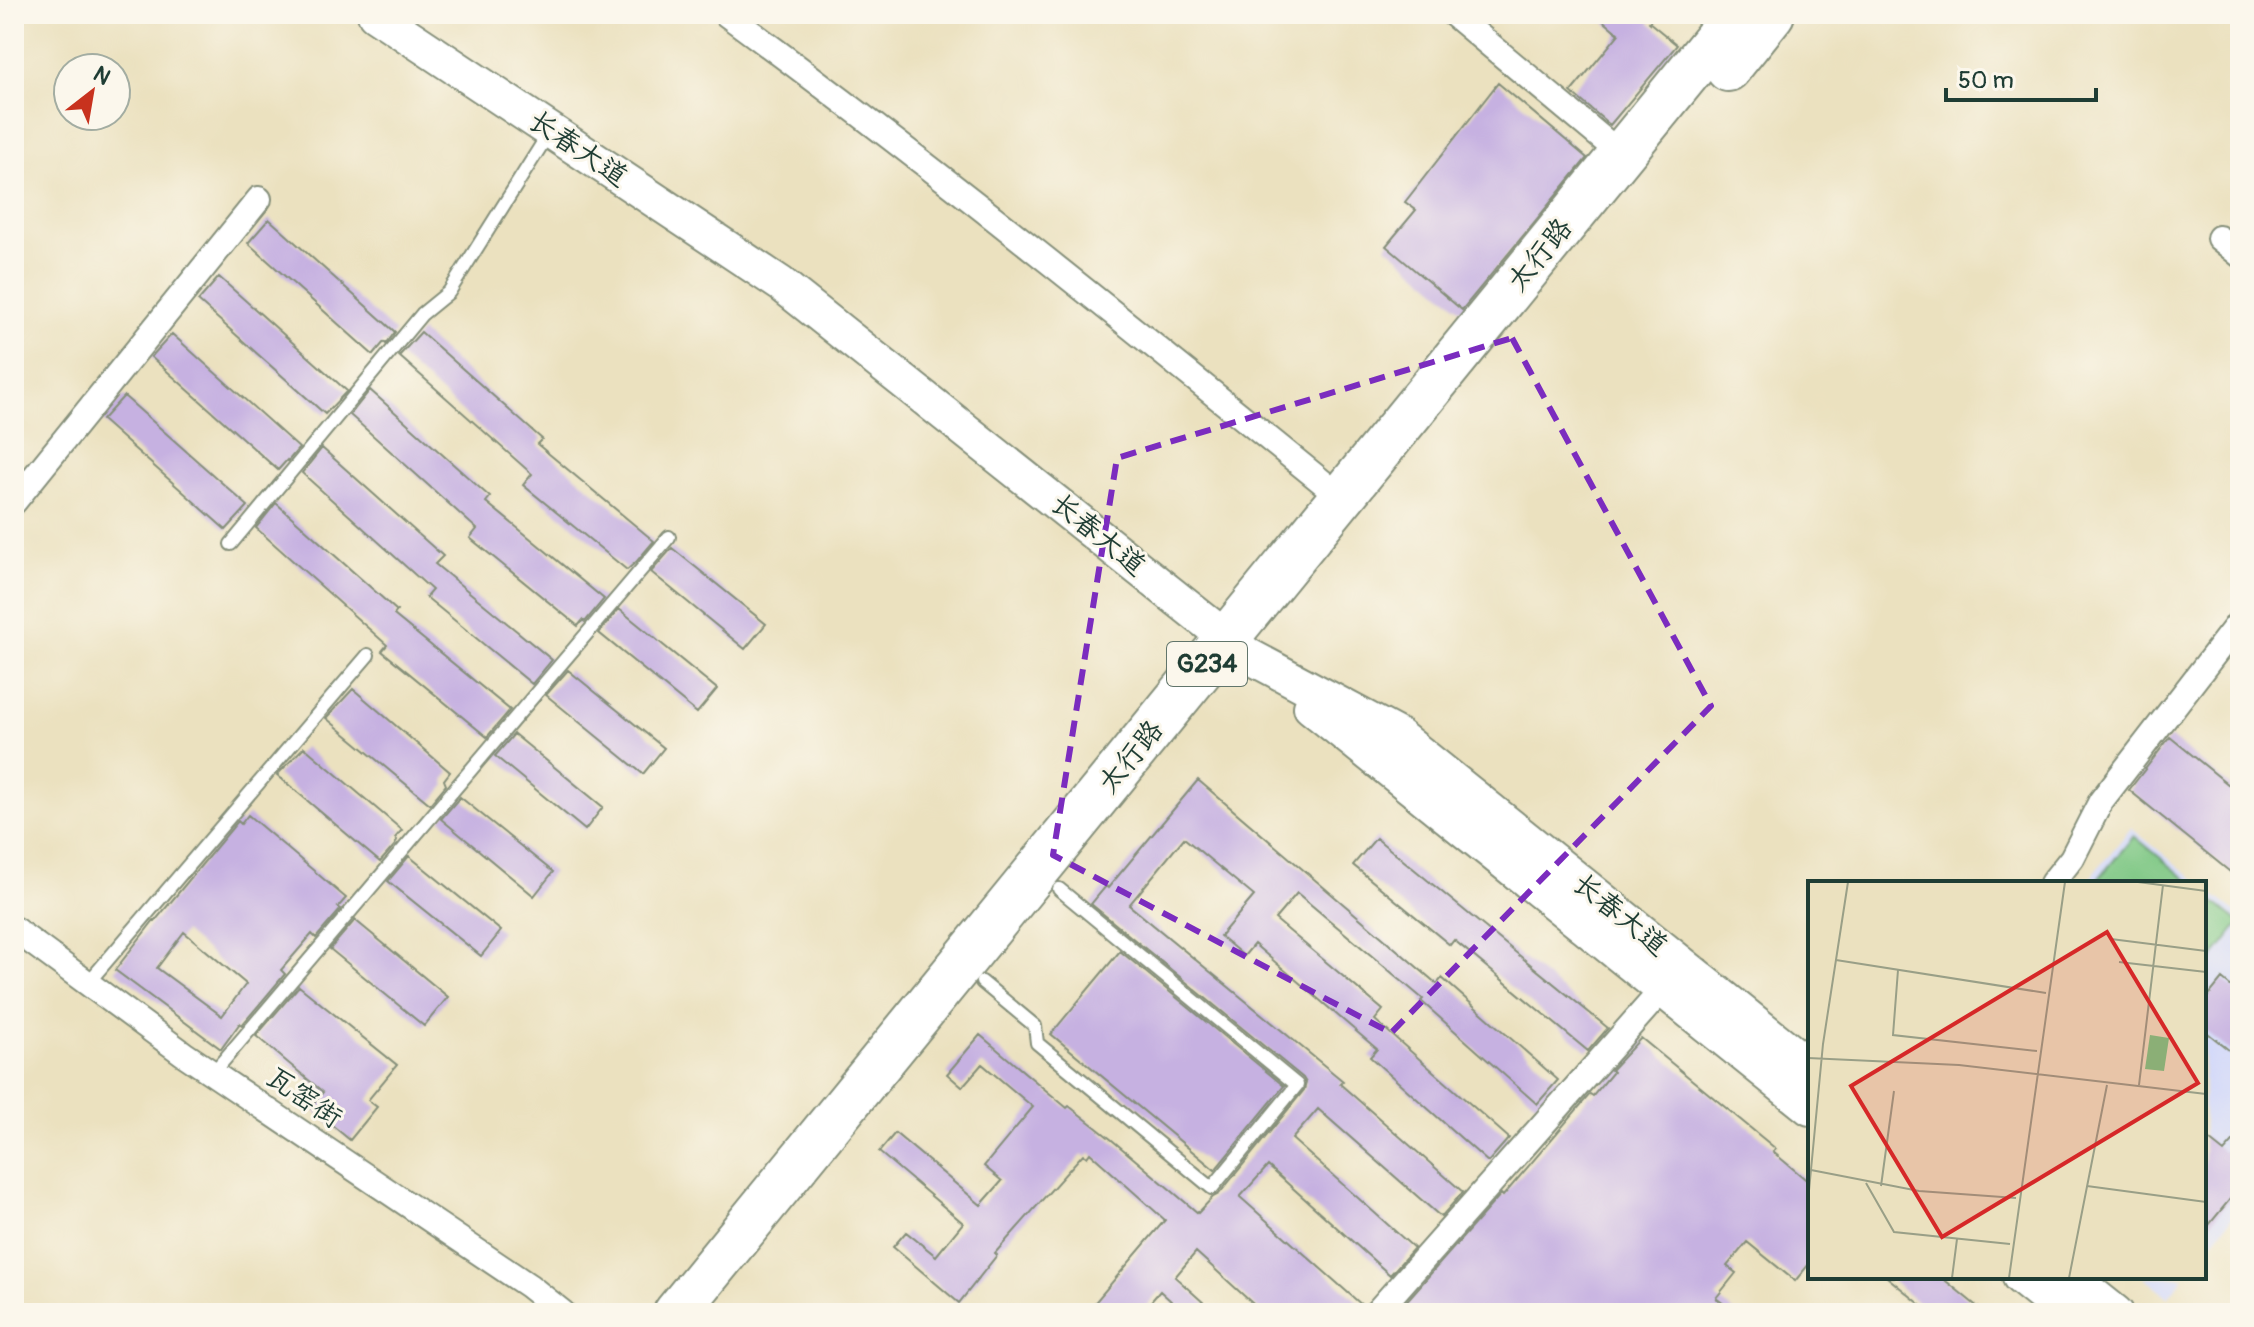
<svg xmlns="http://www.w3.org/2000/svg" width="2254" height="1327" viewBox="0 0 2254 1327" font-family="Pangolin,'LXGW WenKai TC',sans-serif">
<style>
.built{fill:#d3d9f9}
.green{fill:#7ec784;stroke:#4e825c;stroke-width:2}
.building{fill:#c6b1e1;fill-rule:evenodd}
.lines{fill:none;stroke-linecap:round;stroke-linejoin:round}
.lane-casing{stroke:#858f7a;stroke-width:16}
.street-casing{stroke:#858f7a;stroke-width:28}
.secondary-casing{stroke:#858f7a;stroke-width:38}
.highway-casing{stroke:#858f7a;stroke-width:48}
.lane{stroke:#fff;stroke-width:12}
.street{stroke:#fff;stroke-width:24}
.secondary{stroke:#fff;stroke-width:34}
.highway{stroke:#fff;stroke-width:44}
.marked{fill:none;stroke:#7b2cbf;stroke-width:6;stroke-dasharray:16 10;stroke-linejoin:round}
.labels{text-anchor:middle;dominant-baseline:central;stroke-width:6;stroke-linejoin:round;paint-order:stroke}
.shield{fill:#fbf7ec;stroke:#61756b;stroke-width:2}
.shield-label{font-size:26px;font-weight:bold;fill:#1f3d34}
.street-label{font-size:28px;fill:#1f3d34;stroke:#fbf7ec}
.inset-road{fill:none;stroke:#999f87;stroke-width:2}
.view{fill:#d62828;fill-opacity:0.15;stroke:#d62828;stroke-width:4}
.inset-edge{fill:none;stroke:#1f3d34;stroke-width:4}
</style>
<rect width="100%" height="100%" fill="#fbf7ec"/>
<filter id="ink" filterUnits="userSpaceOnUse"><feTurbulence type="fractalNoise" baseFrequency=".0125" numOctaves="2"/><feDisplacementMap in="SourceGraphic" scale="16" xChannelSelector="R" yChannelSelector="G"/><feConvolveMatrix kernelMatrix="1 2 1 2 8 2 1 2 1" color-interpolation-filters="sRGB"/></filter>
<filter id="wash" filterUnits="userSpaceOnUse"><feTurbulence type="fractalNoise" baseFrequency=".006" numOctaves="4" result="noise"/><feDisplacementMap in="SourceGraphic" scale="32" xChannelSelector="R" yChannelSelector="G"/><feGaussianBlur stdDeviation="1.8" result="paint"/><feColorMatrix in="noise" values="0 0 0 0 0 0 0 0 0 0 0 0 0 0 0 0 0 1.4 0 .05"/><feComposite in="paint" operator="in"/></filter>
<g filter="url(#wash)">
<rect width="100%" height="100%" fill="#ebe1bf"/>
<path class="built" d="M2131,828l68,55h-113z
M2204,887l36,29v292l-36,44z
M2144,1277h40l-16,20z"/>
<path class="green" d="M2134,836l57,47h-96z
M2204,894l36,29 -36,46z"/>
<g id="blocks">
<path class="building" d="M1595,14h61l-7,8 28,23 -67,80 -39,-33 48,-58z
M1498,83l89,75 -125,152 -76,-64 30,-36 -11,-8z
M269,219l126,113 -9,12 -2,-2 -11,13 -125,-112z
M219,277l128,114 -22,23 -127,-113z
M421,332l121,107 -5,5 117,97 -17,20 -10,9 -104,-85 9,-11 -133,-118z
M172,334l127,114 -11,13 -1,-1 -9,10 -127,-113z
M370,390l120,107 -4,5 118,97 -19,23 -2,-2 -5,6 -108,-88 7,-9 -127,-114z
M124,396l124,110 -22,24 -124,-110z
M322,448l121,108 -8,8 117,96 -20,24 -106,-87 6,-7 -130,-117z
M276,503l121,108 -3,4 116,95 -23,27 -105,-86 5,-6 -131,-117z
M672,548l94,76 -21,25 -94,-77z
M619,609l98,80 -20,24 -98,-80z
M568,670l96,78 -21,26 -97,-79z
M353,689l97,83 -6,8 2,5 -16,19 -104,-86z
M514,734l89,73 -18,23 -90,-74z
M2170,737l70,57v86l-111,-90z
M304,747l98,83 -7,8 2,2 -2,5 -15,17 -103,-87z
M1198,780l239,204 5,-6 116,102 -21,24 -116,-103 2,-2 -126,-106 -22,26 108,91 -8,10 134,118 -21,24 -118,-105 7,-8 -123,-105 -10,12 -24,-20 34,-40 -70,-58 -55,67 214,176 -3,3 123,108 -22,25 -123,-108 -26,30 122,109 -24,27 -122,-109 -28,31 123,109 -2,7h-98l-67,-61 -21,25 40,36h-31l-24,-22 -19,22h-55l79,-93 -75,-67 -3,4 -4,-3 -88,99 2,2 -38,48 -66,-56 13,-15 30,24 27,-33 -84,-71 16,-19 86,72 21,-24 -18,-15 49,-59 -51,-43 -20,23 -15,-13 33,-39 87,73 2,-2 43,34 86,73 15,-16 6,-3 85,-104 2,-7 -3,-5 -212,-174 15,-18 2,2z
M460,797l93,75 -19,24 -93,-77z
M248,815l98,83 -8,9 3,2 -25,29 -4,-4 -31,36 4,4 -43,51 -2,-2 -19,26 -106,-79 39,-50 1,1 83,-100 3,3zM184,932l62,52 -24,32 -65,-48z
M1376,838l232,190 -20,23 -134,-111 -4,5 -97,-80z
M409,856l92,75 -20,25 -93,-75z
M355,920l93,77 -24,29 -94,-77z
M1120,951l164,135 -69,84 -164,-136z
M2222,979l18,15v65l-36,-29v-29z
M299,986l98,79 -29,35 9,7 -27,33 -40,-33 13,-15 -67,-56z
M1641,1038l135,111 -3,3 37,31v80l-15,18 -48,-39 -20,24 9,7 -20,25 20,15h-340l105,-119 2,2 87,-102 3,2 20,-24 -2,-2z
M2240,1134v53l-36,44v-95l20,16z
M1887,1277h54l44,36h-54z"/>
</g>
</g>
<g filter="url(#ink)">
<use href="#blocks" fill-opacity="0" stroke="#858f7a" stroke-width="2"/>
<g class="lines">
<defs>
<path id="lane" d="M231,544l191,-230 27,-22 100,-159
M982,982l53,44 2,17 175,145 85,-103 -238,-196
M87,984l281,-329
M213,1073l456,-536"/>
<path id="street" d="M726,14c211,155 413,319 616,484
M1453,14l169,141
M2219,238l21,17
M14,502l245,-303
M2052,883l20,-25 29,-57 139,-180
M14,929l170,125 345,232 34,27
M1376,1313l286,-323"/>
<path id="secondary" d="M375,14l406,270 468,372 148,79 413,332
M1311,707l499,401
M2020,1277l45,36
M2071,1277l45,36"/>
<path id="highway" d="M1728,69l44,-55
M676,1313l1060,-1299"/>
</defs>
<use href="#lane" class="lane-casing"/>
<use href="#street" class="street-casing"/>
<use href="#secondary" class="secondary-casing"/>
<use href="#highway" class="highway-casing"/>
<use href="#lane" class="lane"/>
<use href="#street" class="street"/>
<use href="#secondary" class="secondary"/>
<use href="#highway" class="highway"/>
</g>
</g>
<path class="marked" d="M1512,338l199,368 -320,327 -338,-178 64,-397z"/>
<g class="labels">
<rect class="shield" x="1167" y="642" width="80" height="44" rx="6"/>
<g class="shield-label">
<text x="1207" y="664">G234</text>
</g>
<g class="street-label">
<text transform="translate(578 149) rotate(34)">长春大道</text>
<text transform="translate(1540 255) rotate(-51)">太行路</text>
<text transform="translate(1098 535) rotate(39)">长春大道</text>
<text transform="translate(1131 757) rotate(-51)">太行路</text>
<text transform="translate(1620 915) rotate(39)">长春大道</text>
<text transform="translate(304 1098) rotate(34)">瓦窑街</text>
</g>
</g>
<g transform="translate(1808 881)">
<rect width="398" height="398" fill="#ebe1bf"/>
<path d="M342,154l19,3 -5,33 -19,-2z" fill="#7ec784"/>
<path class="inset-road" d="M330,1l68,9M303,58l95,12M28,79l210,33M311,81l87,10M90,89l-5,65 144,16M0,177l151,7 247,29M331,204l24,-200M3,289l108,21 97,7M58,302l28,49 116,12M73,305l13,-95M279,305l119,16M0,320l15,-157 25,-162M144,397l5,-39M201,397l56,-396M261,397l38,-193"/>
<path class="view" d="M299,51l91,151 -256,154 -91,-151z"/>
<rect width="398" height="398" class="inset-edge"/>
</g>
<rect width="2254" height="1327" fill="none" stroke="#fbf7ec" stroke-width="48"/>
<g transform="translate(92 92) rotate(31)"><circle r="38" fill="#fbf7ec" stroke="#a3ada2" stroke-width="2"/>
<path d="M0-6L14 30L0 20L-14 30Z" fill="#c8321e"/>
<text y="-12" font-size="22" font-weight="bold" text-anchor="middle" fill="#1f3d34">N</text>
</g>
<path d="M1946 88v12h150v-12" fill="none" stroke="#1f3d34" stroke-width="4"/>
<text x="1958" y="88" font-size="24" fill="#1f3d34" stroke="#fbf7ec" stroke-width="6" paint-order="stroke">50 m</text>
</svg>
